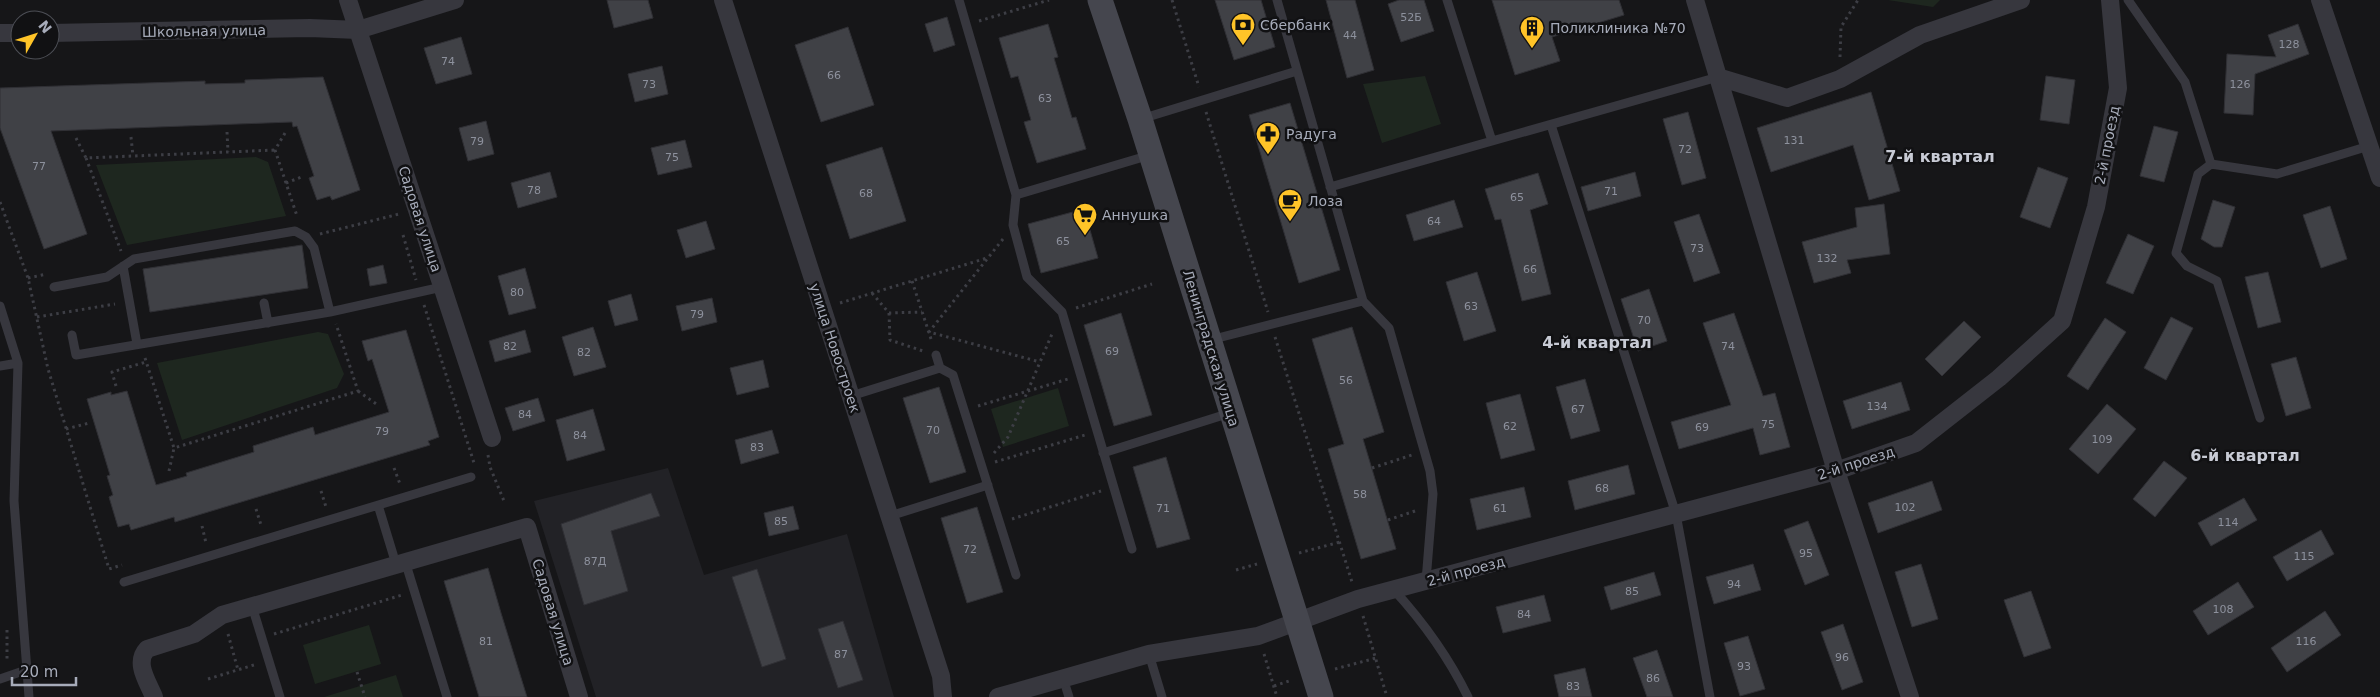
<svg xmlns="http://www.w3.org/2000/svg" width="2380" height="697" viewBox="0 0 2380 697" font-family="'DejaVu Sans',sans-serif">
<style>
.built{fill:#222226}
.green{fill:#1e271f}
.building{fill:#404146;stroke:#303035}
.lines{fill:none;stroke-linecap:round;stroke-linejoin:round}
.path{stroke:#3d3e45;stroke-width:3;stroke-dasharray:2.5 4;stroke-linecap:butt}
.service{stroke:#37373e;stroke-width:9}
.minor{stroke:#37373e;stroke-width:18}
.secondary{stroke:#45464e;stroke-width:25}
.labels{text-anchor:middle;dominant-baseline:central;stroke-width:5;stroke-linejoin:round;paint-order:stroke}
.number-label{font-size:11px;fill:#8d919d}
.poi-label{font-size:14px;fill:#a7acba;stroke:#111113;text-anchor:start}
.street-label{font-size:14px;fill:#a7acba;stroke:#111113}
.quarter-label{font-size:16px;font-weight:bold;fill:#c8cbd5;stroke:#111113}
</style>
<rect width="100%" height="100%" fill="#161618"/>
<path class="built" d="M668,468l36,107 143,-41 47,163h-298l-62,-196z"/>
<path class="green" d="M1888,0h52l-7,7z
M1425,76l16,48 -59,19 -19,-59z
M256,157l12,5 18,54 -159,29 -31,-80z
M318,332l10,2 16,40 -7,14 -155,52 -25,-77z
M1058,388l11,38 -66,21 -12,-38z
M369,625l12,39 -66,20 -12,-39z
M396,675l7,22h-79z"/>
<path class="building" d="M607,0h41l5,18 -39,10z
M1215,0h46l14,47 -41,13z
M1326,0h29l19,70 -27,8z
M1399,0h25l10,31 -33,11 -13,-38z
M1492,0h127l5,15 -72,22 8,24 -45,14z
M947,17l8,28 -21,7 -9,-28z
M1048,24l10,33 -4,1 18,60 4,-1 10,32 -49,14 -13,-41 7,-2 -13,-44 -7,2 -12,-40z
M2298,24l11,30 -54,20 -2,41 -29,-2 3,-59 49,3 -8,-22z
M848,27l26,78 -53,17 -26,-77z
M461,37l11,37 -36,10 -12,-36z
M662,66l6,28 -33,8 -7,-28z
M2046,76l29,4 -6,44 -29,-4z
M323,77l37,113 -28,10 -2,-4 -13,4 -8,-22 5,-2 -17,-50 -4,1 -1,-5 -241,9 36,103 -43,15 -44,-121v-40l205,-7v3l40,-1v-3z
M1871,92l29,99 -31,9 -16,-55 -82,27 -14,-44z
M1290,103l50,167 -41,13 -50,-168z
M1688,112l18,66 -24,7 -19,-66z
M486,121l8,33 -26,7 -9,-33z
M2154,126l24,6 -14,50 -24,-6z
M685,140l7,27 -34,8 -7,-27z
M882,147l24,74 -56,18 -24,-74z
M2038,167l30,11 -18,50 -30,-11z
M550,172l7,25 -39,11 -7,-25z
M1635,172l6,24 -53,15 -7,-24z
M1538,173l10,31 -18,6 21,84 -29,7 -21,-82 -6,1 -10,-31z
M1454,200l9,27 -49,14 -8,-26z
M2213,200l22,7 -13,40h-8l-13,-8z
M1884,204l6,50 -43,6 4,13 -37,10 -12,-41 55,-15 -2,-19z
M2330,206l17,53 -26,9 -18,-53z
M1084,209l14,49 -57,15 -13,-49z
M1699,214l21,59 -26,9 -20,-60z
M706,221l9,28 -29,9 -9,-28z
M2128,234l26,12 -21,48 -27,-11z
M302,245l6,43 -158,24 -7,-43z
M383,265l4,18 -17,3 -3,-17z
M525,268l11,40 -27,7 -11,-39z
M1477,272l19,59 -32,10 -18,-59z
M2268,272l13,50 -23,6 -13,-51z
M1649,289l18,52 -29,10 -17,-52z
M631,294l7,26 -23,6 -7,-25z
M712,298l5,24 -35,9 -6,-25z
M1121,313l31,102 -38,11 -30,-101z
M1734,313l29,83 12,-3 15,54 -30,8 -7,-27 -74,21 -8,-27 60,-17 -28,-82z
M2171,317l22,11 -27,52 -22,-12z
M2105,318l21,14 -38,58 -21,-14z
M1964,321l17,16 -39,39 -17,-17z
M593,327l13,40 -32,9 -12,-39z
M1352,327l32,105 -21,7 33,110 -35,10 -33,-110 16,-5 -32,-105z
M406,330l33,107 -11,4 2,4 -255,77 -1,-5 -43,13 -2,-6 -11,3 -9,-30 4,-2 -6,-19 3,-1 -23,-76 24,-7v3l16,-4 29,94 31,-9 -1,-3 68,-21 -1,-6 60,-19 2,8 74,-23 -17,-53 -4,2 -6,-20z
M525,330l6,22 -36,10 -6,-21z
M2296,357l15,51 -25,8 -15,-52z
M763,360l6,27 -32,8 -7,-27z
M1585,379l15,52 -29,8 -15,-52z
M1901,382l9,28 -58,19 -9,-28z
M939,387l27,85 -36,11 -27,-85z
M1520,394l15,56 -34,9 -15,-56z
M538,398l7,23 -32,10 -8,-23z
M2107,404l29,25 -38,45 -29,-25z
M593,409l12,41 -38,11 -11,-41z
M772,430l7,23 -38,11 -6,-24z
M1166,457l24,82 -33,9 -24,-81z
M2164,461l23,17 -32,39 -22,-18z
M1628,465l7,29 -60,16 -7,-29z
M1932,481l10,29 -64,23 -10,-30z
M1524,487l7,30 -54,13 -7,-31z
M651,493l9,23 -49,15 17,60 -44,14 -23,-81z
M2244,498l13,22 -46,26 -13,-23z
M793,506l6,23 -30,7 -5,-23z
M977,507l26,85 -36,11 -26,-85z
M1808,521l21,54 -24,10 -21,-55z
M2321,530l13,24 -47,27 -14,-24z
M1753,564l8,26 -47,14 -8,-27z
M1921,564l17,55 -26,8 -17,-55z
M488,568l13,45 26,84h-48l-35,-116z
M757,569l29,90 -24,8 -30,-90z
M1654,572l7,23 -50,15 -7,-23z
M2238,582l16,25 -46,28 -15,-24z
M2031,591l20,57 -27,9 -20,-57z
M1544,595l7,26 -48,12 -7,-26z
M2325,611l16,24 -54,37 -16,-24z
M843,621l20,59 -25,8 -20,-59z
M1843,624l20,58 -21,8 -21,-58z
M1748,636l17,53 -25,7 -16,-53z
M1657,650l16,47h-26l-14,-39z
M1585,668l7,29h-33l-5,-22z"/>
<g class="lines">
<path class="path" d="M1172,0l27,87
M979,21l70,-21
M25,53l18,-1
M1840,57l1,-30 17,-27
M1206,112l62,200
M227,132l1,20
M285,133l-10,17 22,66
M131,137l2,19
M76,138l10,20 189,-8
M86,158l35,93
M286,183l18,-7
M0,202l28,76 20,91 61,200 13,-4
M320,234l79,-20
M403,235l13,45
M1003,239l-74,93 111,30
M28,278l19,-4
M912,281l20,61
M872,293l17,20 33,-1
M840,303l147,-45
M424,305l50,158
M1076,308l76,-24
M889,313l1,27 33,11
M37,317l78,-13
M1275,337l77,245
M145,358l29,90 184,-57 -22,-67
M116,386l-4,-14 34,-10
M358,391l21,15
M978,406l90,-27
M66,429l23,-6
M994,453l14,-16 44,-103
M488,455l2,12 14,34
M995,462l90,-27
M394,468l6,16
M1372,468l40,-13
M169,471l5,-23
M321,491l5,16
M256,509l5,16
M1012,519l89,-28
M1388,520l30,-10
M202,526l4,17
M1299,553l41,-11
M1236,570l21,-6
M1363,616l24,81
M7,630v31
M228,634l10,36
M274,634l128,-39
M1264,654l13,43
M1335,669l41,-11
M357,672l8,25
M208,679l49,-15
M1274,686l18,-6"/>
<path class="service" d="M959,0l57,195 -3,30 14,52 35,35 70,237
M1277,0l86,301 26,27 41,143 3,23 -7,87
M1447,0l45,141
M2128,0l57,82 26,82 66,10 92,-28
M1141,119l156,-48
M1551,125l125,389 34,183
M2211,164l-13,10 -22,79 11,13 30,15 43,137
M1330,187l388,-110
M1016,195l134,-40
M123,266l14,78
M54,287l53,-10 27,-18 161,-28 11,6 8,11 16,64 112,-25
M264,303l4,20
M0,306l18,57 -4,138 15,196
M72,335l4,20 254,-43
M1210,340l153,-39
M936,355l4,13 13,7 63,200
M0,366l18,-3
M851,396l89,-28
M1103,453l127,-40
M378,505l18,59
M890,516l98,-31
M405,561l42,136
M124,582l347,-105
M1394,590c31,34 54,66 74,107
M252,606l28,91
M1149,654l13,43
M1063,678l6,19
M0,679l26,-9"/>
<path class="minor" d="M348,0l144,438
M723,0l218,676 2,21
M1695,0l141,471 74,226
M2320,0l60,178
M0,33h20
M50,33l260,-5 48,2 97,-30
M1718,77l69,21 53,-19 80,-44 101,-35
M154,697c-6,-15 -20,-34 -7,-48l47,-15 28,-19 305,-88 52,170
M998,697l151,-43 109,-18 100,-37 478,-128 80,-28 83,-65 63,-57 34,-114 22,-119 -8,-88"/>
<path class="secondary" d="M1100,0l40,119 181,578"/>
</g>
<defs>
<symbol id="bank-pin" viewBox="-11 -11 22 30"><path d="M0 17L-7.5 6A9.5 9.5 0 1 1 7.5 6Z" fill="#ffc428" stroke="#111113"/><path d="M-6-4H6V4H-6ZM0-2.3a2.3 2.3 0 1 0 0 4.6a2.3 2.3 0 1 0 0-4.6Z" fill="#111"/></symbol>
<symbol id="building-pin" viewBox="-11 -11 22 30"><path d="M0 17L-7.5 6A9.5 9.5 0 1 1 7.5 6Z" fill="#ffc428" stroke="#111113"/><path d="M-4-6H4V6H1V3H-1V6H-4ZM-2.5-4.3h1.7v1.8h-1.7ZM.8-4.3h1.7v1.8H.8ZM-2.5-1h1.7V.8h-1.7ZM.8-1h1.7V.8H.8Z" fill="#111"/></symbol>
<symbol id="pharmacy-pin" viewBox="-11 -11 22 30"><path d="M0 17L-7.5 6A9.5 9.5 0 1 1 7.5 6Z" fill="#ffc428" stroke="#111113"/><path d="M-2-6h4v4h4v4h-4v4h-4v-4h-4v-4h4Z" fill="#111"/></symbol>
<symbol id="cafe-pin" viewBox="-11 -11 22 30"><path d="M0 17L-7.5 6A9.5 9.5 0 1 1 7.5 6Z" fill="#ffc428" stroke="#111113"/><path d="M-5.5-4.5H6V0H3Q3 3.5 0 3.5H-2.5Q-5.5 3.5-5.5 0ZM3-3.2v2h1.7v-2ZM-6 4.5H4V6H-6Z" fill="#111"/></symbol>
<symbol id="supermarket-pin" viewBox="-11 -11 22 30"><path d="M0 17L-7.5 6A9.5 9.5 0 1 1 7.5 6Z" fill="#ffc428" stroke="#111113"/><path d="M-6-5.5h2.5l.6 2H6L4.5 2H-2.5L-4.4-4H-6ZM-1.5 3.2a1.3 1.3 0 1 0 .1 0ZM3 3.2a1.3 1.3 0 1 0 .1 0Z" fill="#111"/></symbol>
</defs>
<g fill-rule="evenodd">
<use href="#bank-pin" x="1229" y="11" width="28" height="38"/>
<use href="#building-pin" x="1518" y="14" width="28" height="38"/>
<use href="#pharmacy-pin" x="1254" y="120" width="28" height="38"/>
<use href="#cafe-pin" x="1276" y="187" width="28" height="38"/>
<use href="#supermarket-pin" x="1071" y="201" width="28" height="38"/>
</g>
<g class="labels">
<g class="number-label">
<text x="1411" y="17">52Б</text>
<text x="1350" y="35">44</text>
<text x="2289" y="44">128</text>
<text x="448" y="61">74</text>
<text x="834" y="75">66</text>
<text x="649" y="84">73</text>
<text x="2240" y="84">126</text>
<text x="1045" y="98">63</text>
<text x="1794" y="140">131</text>
<text x="477" y="141">79</text>
<text x="1685" y="149">72</text>
<text x="672" y="157">75</text>
<text x="39" y="166">77</text>
<text x="534" y="190">78</text>
<text x="1611" y="191">71</text>
<text x="866" y="193">68</text>
<text x="1517" y="197">65</text>
<text x="1434" y="221">64</text>
<text x="1063" y="241">65</text>
<text x="1697" y="248">73</text>
<text x="1827" y="258">132</text>
<text x="1530" y="269">66</text>
<text x="517" y="292">80</text>
<text x="1471" y="306">63</text>
<text x="697" y="314">79</text>
<text x="1644" y="320">70</text>
<text x="510" y="346">82</text>
<text x="1728" y="346">74</text>
<text x="1112" y="351">69</text>
<text x="584" y="352">82</text>
<text x="1346" y="380">56</text>
<text x="1877" y="406">134</text>
<text x="1578" y="409">67</text>
<text x="525" y="414">84</text>
<text x="1768" y="424">75</text>
<text x="1510" y="426">62</text>
<text x="1702" y="427">69</text>
<text x="933" y="430">70</text>
<text x="382" y="431">79</text>
<text x="580" y="435">84</text>
<text x="2102" y="439">109</text>
<text x="757" y="447">83</text>
<text x="1602" y="488">68</text>
<text x="1360" y="494">58</text>
<text x="1905" y="507">102</text>
<text x="1163" y="508">71</text>
<text x="1500" y="508">61</text>
<text x="781" y="521">85</text>
<text x="2228" y="522">114</text>
<text x="970" y="549">72</text>
<text x="1806" y="553">95</text>
<text x="2304" y="556">115</text>
<text x="595" y="561">87Д</text>
<text x="1734" y="584">94</text>
<text x="1632" y="591">85</text>
<text x="2223" y="609">108</text>
<text x="1524" y="614">84</text>
<text x="486" y="641">81</text>
<text x="2306" y="641">116</text>
<text x="841" y="654">87</text>
<text x="1842" y="657">96</text>
<text x="1744" y="666">93</text>
<text x="1653" y="678">86</text>
<text x="1573" y="686">83</text>
</g>
<g class="poi-label">
<text x="1260" y="25">Сбербанк</text>
<text x="1550" y="28">Поликлиника №70</text>
<text x="1286" y="134">Радуга</text>
<text x="1308" y="201">Лоза</text>
<text x="1102" y="215">Аннушка</text>
</g>
<g class="street-label">
<text transform="translate(204 31) rotate(-1)">Школьная улица</text>
<text transform="translate(2107 145) rotate(-79)">2-й проезд</text>
<text transform="translate(420 219) rotate(72)">Садовая улица</text>
<text transform="translate(835 348) rotate(72)">улица Новостроек</text>
<text transform="translate(1211 348) rotate(73)">Ленинградская улица</text>
<text transform="translate(1856 463) rotate(-18)">2-й проезд</text>
<text transform="translate(1466 571) rotate(-15)">2-й проезд</text>
<text transform="translate(553 612) rotate(73)">Садовая улица</text>
</g>
<g class="quarter-label">
<text x="1940" y="156">7-й квартал</text>
<text x="1597" y="342">4-й квартал</text>
<text x="2245" y="455">6-й квартал</text>
</g>
</g>
<g transform="translate(35 35) rotate(51)"><circle r="24" fill="#111113" stroke="#4d4f56"/>
<path d="M0-4L9 19L0 12L-9 19Z" fill="#ffc428"/>
<text y="-8" font-size="14" font-weight="bold" text-anchor="middle" fill="#a7acba">N</text>
</g>
<path d="M12 677v8h64v-8" fill="none" stroke="#a7acba" stroke-width="2.5"/>
<text x="20" y="677" font-size="15" fill="#a7acba" stroke="#111113" stroke-width="4" paint-order="stroke">20 m</text>
</svg>
